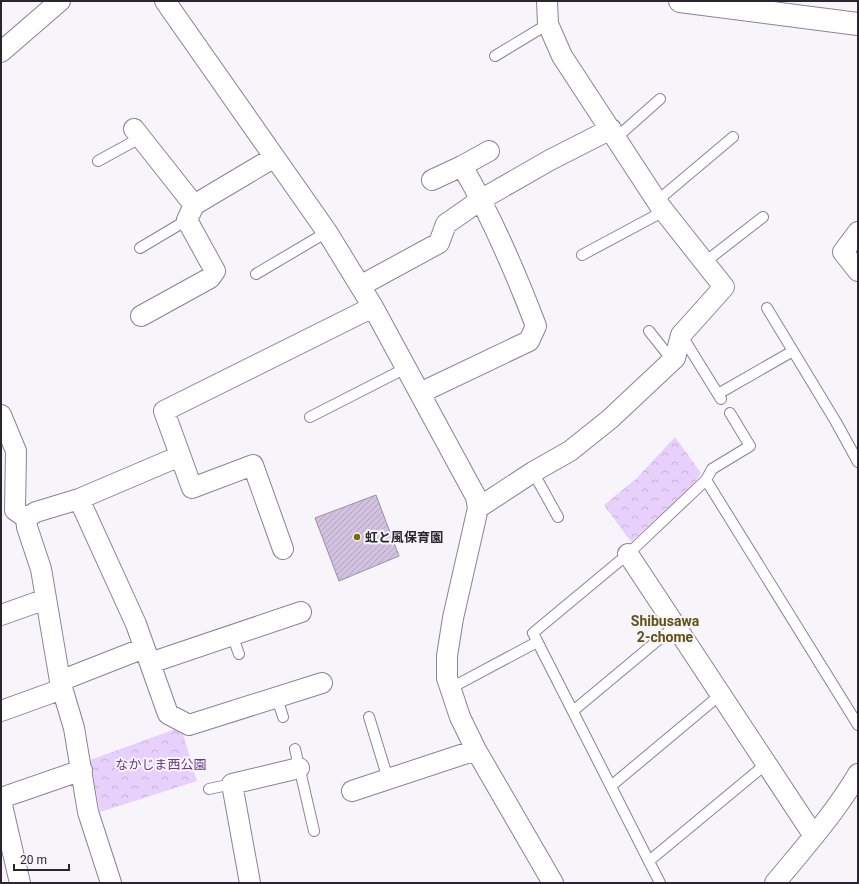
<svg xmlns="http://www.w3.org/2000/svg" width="859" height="884" viewBox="0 0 859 884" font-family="Roboto,'Noto Sans JP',sans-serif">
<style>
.park{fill:url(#park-crowns)}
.building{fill:url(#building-hatch);stroke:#9c8eaa}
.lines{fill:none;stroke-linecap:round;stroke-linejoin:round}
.service-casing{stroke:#8e7f9b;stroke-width:12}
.minor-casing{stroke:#8e7f9b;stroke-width:22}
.tertiary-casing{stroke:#8e7f9b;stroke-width:24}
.service{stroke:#fff;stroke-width:10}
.minor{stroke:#fff;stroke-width:20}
.tertiary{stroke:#fff;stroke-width:22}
.poi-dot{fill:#7b6b04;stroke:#f7f4fa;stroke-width:1.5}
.labels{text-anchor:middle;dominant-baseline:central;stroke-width:4;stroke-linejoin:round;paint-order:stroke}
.poi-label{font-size:13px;font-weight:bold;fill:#2b2530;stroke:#f7f4fa;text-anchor:start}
.park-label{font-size:13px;fill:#673a88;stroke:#f7f4fa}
.neighbourhood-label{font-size:14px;font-weight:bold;fill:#5e5315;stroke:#f7f4fa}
</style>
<defs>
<pattern id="park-crowns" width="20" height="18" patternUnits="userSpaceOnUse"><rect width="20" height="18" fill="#e7d0fb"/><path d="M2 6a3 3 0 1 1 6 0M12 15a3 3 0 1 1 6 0" fill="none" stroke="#c6b2d7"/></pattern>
<pattern id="building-hatch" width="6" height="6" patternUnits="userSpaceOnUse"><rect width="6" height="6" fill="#d1c1df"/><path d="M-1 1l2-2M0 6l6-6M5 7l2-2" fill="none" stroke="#b4a6c0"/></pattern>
</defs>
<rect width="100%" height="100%" fill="#f7f4fa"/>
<path class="park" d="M675,437l26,36 -6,9 -64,60 -27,-37 32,-26z
M181,727l16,54 -97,31 -10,-52z"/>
<path class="building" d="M376,495l23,61 -60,25 -24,-63z"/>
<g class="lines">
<defs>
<path id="service" d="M495,56l53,-32
M616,138l44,-39
M98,161l42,-23
M657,201l76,-64
M140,248l47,-28
M582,255l82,-44
M705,262l58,-45
M256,274l71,-42
M767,308l69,114 22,40
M649,331l23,29
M682,336l39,63
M718,394l75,-43
M310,417l96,-49
M533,472l25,45
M706,480l152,245
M232,635l7,19
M449,689l88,-47
M277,698l6,19
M573,711l102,-85
M369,717l19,62
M295,749l19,82
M611,786l109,-91
M209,789l23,-5
M649,861l117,-97
M660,883l-127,-250 95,-79 78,-74 6,-11 38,-23 -20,-33"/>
<path id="minor" d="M165,1l162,231 46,75 103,190 2,11 -25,110 -6,38v22l13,39 16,33 77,133
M1,52l59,-51
M134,129l60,76 79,-47
M462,166l27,-15
M858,232l-15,20 15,19
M360,286l79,-43 7,-19 36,-25 68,-39 61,-31
M141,316l69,-38 5,-7 -28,-51 7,-15
M420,393l109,-52 7,-15c-21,-55 -44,-109 -74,-160l-30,14
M1,415l15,36 -1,59 11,8
M79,499l57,125 32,90 21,11 133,-42
M478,508l55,-36 37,-21 40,-32 65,-61 6,-23 43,-48 -64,-81 -98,-150 -14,-32 -1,-23
M26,518l1,9 14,42 19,112 14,47 14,84 23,71
M26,518l10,-6 43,-13 101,-43
M283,549l-30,-84 -61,23 -28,-77 209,-104
M628,554l186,282
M1,615l45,-16
M150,663l151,-51
M60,681l84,-33
M1,711l61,-22
M352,791l124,-41
M1,798l81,-28
M1,801l19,82
M250,883l-18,-99 67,-16
M775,883c29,-35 60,-70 83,-109"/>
<path id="tertiary" d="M680,1l178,23"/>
</defs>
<use href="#service" class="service-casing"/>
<use href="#minor" class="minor-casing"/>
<use href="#tertiary" class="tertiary-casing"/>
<use href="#service" class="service"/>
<use href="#minor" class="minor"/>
<use href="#tertiary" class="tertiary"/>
</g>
<circle class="poi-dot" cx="357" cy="537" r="4"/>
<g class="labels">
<g class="poi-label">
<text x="365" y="537">虹と風保育園</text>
</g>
<g class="park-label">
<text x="161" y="764">なかじま西公園</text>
</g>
<g class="neighbourhood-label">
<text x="665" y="621">Shibusawa<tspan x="665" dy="16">2-chome</tspan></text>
</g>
</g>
<rect width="859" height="884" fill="none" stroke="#2b2530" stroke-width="4"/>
<path d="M14 864v6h55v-6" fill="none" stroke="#2b2530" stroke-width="2"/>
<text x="20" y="864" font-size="12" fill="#2b2530" stroke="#f7f4fa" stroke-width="3" paint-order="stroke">20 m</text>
</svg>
